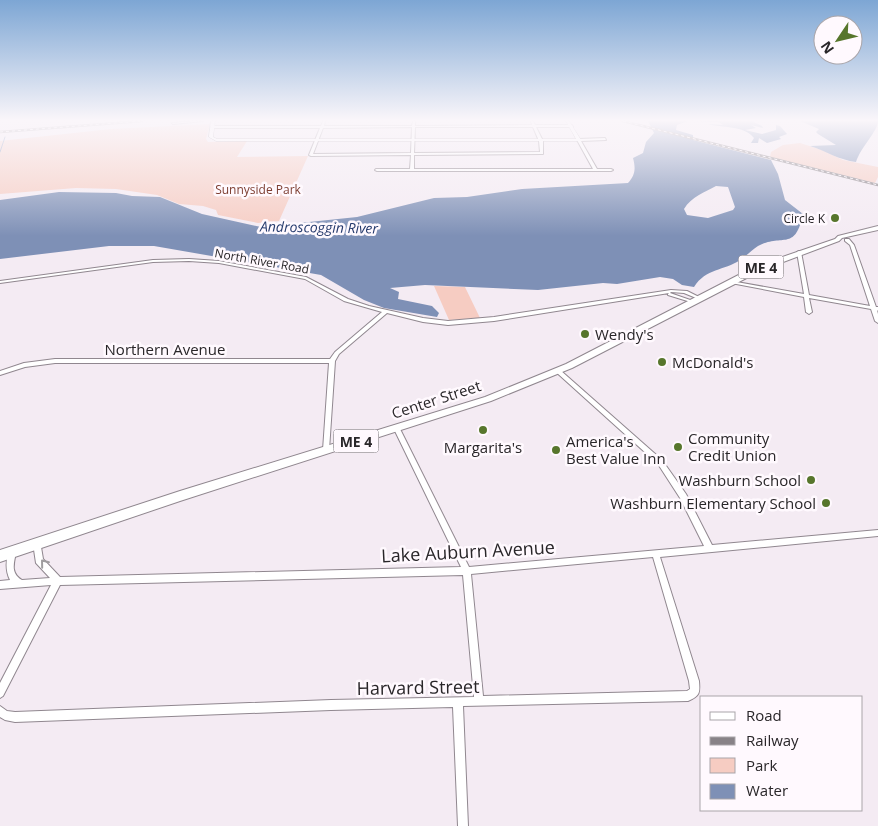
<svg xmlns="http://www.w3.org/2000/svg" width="878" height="826" viewBox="0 0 878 826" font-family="'Open Sans',sans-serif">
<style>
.green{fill:#f6ccc2}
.water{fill:#7e90b6;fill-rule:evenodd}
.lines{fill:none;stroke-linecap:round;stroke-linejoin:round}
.stream{stroke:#7e90b6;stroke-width:1}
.minor-casing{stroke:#90878f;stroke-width:2}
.tertiary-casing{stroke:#90878f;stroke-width:1}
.trunk-casing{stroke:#90878f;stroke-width:2}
.minor{fill:#fff;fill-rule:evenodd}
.tertiary{fill:#fff;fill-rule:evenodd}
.trunk{fill:#fff;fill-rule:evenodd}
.rail-casing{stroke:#888287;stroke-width:2.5}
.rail{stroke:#fff9fe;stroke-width:1;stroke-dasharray:3;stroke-linecap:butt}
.oneway{stroke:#9f9d9f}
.poi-dot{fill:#57762c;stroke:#fff9fe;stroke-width:2}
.labels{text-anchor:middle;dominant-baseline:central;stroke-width:5;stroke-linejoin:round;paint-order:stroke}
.far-park-label{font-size:12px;fill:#7d3e31;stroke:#fff9fe}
.far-poi-label{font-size:12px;fill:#292629;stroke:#fff9fe;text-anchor:end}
.far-street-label{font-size:12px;fill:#292629;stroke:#fff9fe}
.far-water-label{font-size:14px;font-style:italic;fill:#253a6c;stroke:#fff9fe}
.shield{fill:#fff9fe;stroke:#696569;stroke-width:1}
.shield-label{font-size:14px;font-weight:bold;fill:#292629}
.poi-label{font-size:15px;fill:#292629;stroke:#fff9fe;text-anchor:start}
.street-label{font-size:15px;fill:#292629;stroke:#fff9fe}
.near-street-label{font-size:18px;fill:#292629;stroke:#fff9fe}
</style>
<rect width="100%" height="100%" fill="#f4ebf3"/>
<path class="green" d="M210,124l-4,15 2,3 39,-1 -10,16 71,-1 -29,65 -21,2 -40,-8 -2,-5 -13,-4 -24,-2 -22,-9 -41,-6 -40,-1 -76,6v-53l111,-12z
M800,143l22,7 21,10 35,7v10l-3,6 -105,-26 1,-5 12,-7z
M434,286l31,1 15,31 -31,2z"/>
<path class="water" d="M648,121h40l-11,4 -1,5 17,5v5l78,20 7,14 7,26 18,14c-8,38 -20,19 -45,32 -6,4 -12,10 -18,14 -16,11 -34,8 -46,27l-12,-2 -9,-6 -13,-2 -43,7 -14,-1 -65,7 -113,-5 -35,3 9,4 -1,7 34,7 7,7 -2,4 -53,-9 -20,-8 -43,-25 -167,-29h-45l-109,13v-59l59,-8 57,1 16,3 28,1 42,17 59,13 96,-10 77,-19 33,-1 55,-8 106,-6c7,-8 8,-14 5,-25l10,-5 3,-11 8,-9zM716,186l12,1 7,20 -2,3 -25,8 -21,-3 -3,-6c7,-12 21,-17 32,-23z
M691,121h61l10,5 1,2 -12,-3 5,3 -11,2 17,4 14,-4v-5l4,1 7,8 -8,3 2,2 -14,4 -8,-5 -1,5h-7l3,-5c-10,-13 -32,-10 -46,-14l15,1 -4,-3z
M800,121h78c0,10 -18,27 -22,41 -17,-2 -30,-11 -46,-16l26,-1 -18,-11 -2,-2 3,-3z"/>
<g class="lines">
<path class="stream" d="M0,152l5,-15"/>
<defs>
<path id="minor" d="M195,121h8l-30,3 -1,-1z
M323,121h2l-1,5h88l1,-5h2v5l117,-1 -1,-4h2l2,4h37l1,2h-37l7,14v13l-129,1v14h179l-16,-29 2,-1 26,-1 1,2 -25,1 16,28h14l2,1 -2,1h-234l-2,-1 1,-1h34l1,-14 -100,1 -2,-1 11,-27h-108l-1,-1 1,-1h109zM412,127l-1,26 -98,1 10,-26zM415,127h118l6,14 1,11 -126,1z
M845,239h4l5,6 22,62h2v4l-1,-1 1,4v9l-3,-2 -4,-12 -62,-11 3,14 -3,2 -3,-2 -2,-15 -73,-14 -2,-1 2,-1 73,13 -7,-42 2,-1 2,1 8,43 61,11 -20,-61 -5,-4z
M189,259l30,2 87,16 42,22 21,7 54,12 25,3 46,-4 177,-27 16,1 16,8 -2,1 -17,-7 -13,-1 -1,1 26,9 -2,1 -26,-8v-1l1,-1 -175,28 -46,4 -25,-3 -36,-9 -48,41 -4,7 -6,89 -1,2h-4l-1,-2 6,-87h-274l-30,4 -25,8v-4l24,-8 31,-4h275l5,-7 47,-40 -38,-11 -39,-22 -86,-16 -30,-2 -36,1 -153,21v-2l153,-21z
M558,369l2,1 102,90 24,34 26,51 166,-15v6l-218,21 39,124c1,12 1,15 -11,20l-225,5 5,120h-10l-5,-119 -122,3 -316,12 -10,-2 -5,-3v-11l7,5 8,1 316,-12 143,-3 -11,-122 -403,10 -57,111 -3,2v-15l51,-98 -51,4v-8l10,-1c-5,-10 -4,-20 -1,-30l3,-2 3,2 1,2c-2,11 -6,21 6,28l28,-2 -14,-15 -3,-20 1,-2 3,-1 3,1 3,18 17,18 401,-10 -67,-138 1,-2h4l70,140 235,-21 -24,-48 -22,-34 -102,-92 -1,-1zM653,557l36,124 1,8 -3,2 -204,5 -12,-122z"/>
<path id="tertiary" d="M211,121h4l-2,16 4,2h359l-10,-18h3l12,19 -2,1h-363l-7,-4z"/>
<path id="trunk" d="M878,226v4l-36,8 -3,3 -77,29 -190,98 -81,33 -311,100 -180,61v-12l180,-59 305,-94 81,-33 190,-98 79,-27 3,-3z"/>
</defs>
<use href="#minor" class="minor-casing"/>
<use href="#tertiary" class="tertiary-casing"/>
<use href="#trunk" class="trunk-casing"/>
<use href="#minor" class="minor"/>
<use href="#tertiary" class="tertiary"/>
<use href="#trunk" class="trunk"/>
<defs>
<path id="rail" d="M623,121l255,64
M0,132l142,-11"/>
</defs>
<use href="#rail" class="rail-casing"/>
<use href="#rail" class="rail"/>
</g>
<defs><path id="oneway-chevron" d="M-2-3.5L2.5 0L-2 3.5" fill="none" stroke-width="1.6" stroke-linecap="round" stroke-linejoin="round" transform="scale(1.25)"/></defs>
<use class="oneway" href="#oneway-chevron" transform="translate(44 563) rotate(-129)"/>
<linearGradient id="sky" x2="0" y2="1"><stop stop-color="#7da6d4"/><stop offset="0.51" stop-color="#faf6fa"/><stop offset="1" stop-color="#faf6fa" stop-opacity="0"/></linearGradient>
<rect width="878" height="236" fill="url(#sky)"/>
<g class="poi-dot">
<circle cx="835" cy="218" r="5"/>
<circle cx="585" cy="334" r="5"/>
<circle cx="662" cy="362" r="5"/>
<circle cx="483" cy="430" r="5"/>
<circle cx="678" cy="447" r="5"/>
<circle cx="556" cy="450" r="5"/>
<circle cx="811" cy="480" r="5"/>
<circle cx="826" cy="503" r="5"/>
</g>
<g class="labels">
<g class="far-park-label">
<text x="258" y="189">Sunnyside Park</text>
</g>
<g class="far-poi-label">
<text x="825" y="218">Circle K</text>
</g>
<g class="far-street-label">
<text transform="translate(262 261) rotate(10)">North River Road</text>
</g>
<g class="far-water-label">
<text transform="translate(319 227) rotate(1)">Androscoggin River</text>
</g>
<g class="shield">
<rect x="738.5" y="255.5" width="45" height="23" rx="4"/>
<rect x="333.5" y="429.5" width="45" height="23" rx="4"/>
</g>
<g class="shield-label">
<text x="761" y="267">ME 4</text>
<text x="356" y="441">ME 4</text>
</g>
<g class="poi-label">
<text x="595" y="334">Wendy's</text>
<text x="672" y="362">McDonald's</text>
<text x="688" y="438">Community<tspan x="688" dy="17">Credit Union</tspan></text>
<text x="566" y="441">America's<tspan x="566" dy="17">Best Value Inn</tspan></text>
<text x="483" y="447" text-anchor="middle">Margarita's</text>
<text x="801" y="480" text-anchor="end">Washburn School</text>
<text x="816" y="503" text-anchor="end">Washburn Elementary School</text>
</g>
<g class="street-label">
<text x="165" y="349">Northern Avenue</text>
<text transform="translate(436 399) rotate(-18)">Center Street</text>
</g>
<g class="near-street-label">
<text transform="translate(468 551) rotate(-3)">Lake Auburn Avenue</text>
<text transform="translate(418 687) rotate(-1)">Harvard Street</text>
</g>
</g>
<rect x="700" y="696" width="162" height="115" fill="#fff9fe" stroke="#a9a5a9"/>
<rect x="710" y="712" width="25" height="8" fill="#ffffff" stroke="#a9a5a9"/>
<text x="746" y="721" font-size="15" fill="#292629">Road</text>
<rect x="710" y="737" width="25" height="8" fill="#888287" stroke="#a9a5a9"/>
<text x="746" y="746" font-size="15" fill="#292629">Railway</text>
<rect x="710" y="758" width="25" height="15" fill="#f6ccc2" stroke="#a9a5a9"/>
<text x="746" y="771" font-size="15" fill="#292629">Park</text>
<rect x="710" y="784" width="25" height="15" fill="#7e90b6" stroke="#a9a5a9"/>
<text x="746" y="796" font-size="15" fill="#292629">Water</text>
<g transform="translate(838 40) rotate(235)"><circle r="24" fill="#fff9fe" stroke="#a9a5a9"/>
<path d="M0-4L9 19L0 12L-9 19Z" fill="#57762c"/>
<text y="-8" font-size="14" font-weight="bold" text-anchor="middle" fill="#292629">N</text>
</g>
</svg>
